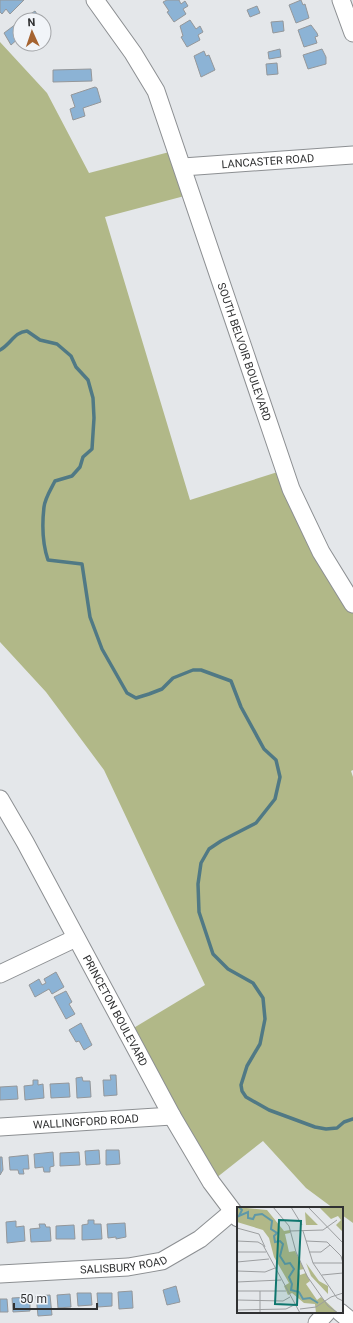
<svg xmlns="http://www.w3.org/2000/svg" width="353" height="1323" viewBox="0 0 353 1323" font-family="Roboto,sans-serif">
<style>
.forest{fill:#b1b888}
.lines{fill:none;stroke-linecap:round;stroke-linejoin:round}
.stream{stroke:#507985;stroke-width:3.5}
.building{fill:#8cb3d5;stroke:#94979a}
.minor-casing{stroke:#8c8f92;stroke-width:19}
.minor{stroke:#fff;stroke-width:17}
.labels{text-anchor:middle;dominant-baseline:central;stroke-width:4;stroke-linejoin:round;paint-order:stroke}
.street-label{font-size:11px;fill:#303132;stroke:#f1f4f8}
.inset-river{fill:none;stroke:#5e98a8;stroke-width:2}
.inset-road{fill:none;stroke:#9c9ea0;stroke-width:1}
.view{fill:#0f766e;fill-opacity:0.15;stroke:#0f766e;stroke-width:2}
.inset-edge{fill:none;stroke:#303132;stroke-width:2}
</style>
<rect width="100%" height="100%" fill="#e4e7ea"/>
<path class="forest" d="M0,42l47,51 42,80 88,-23 15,44 -87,23 85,283 94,-30 69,134v166l-2,1 2,6v446l-11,-8v-7h-9l-27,-20 -43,-47 -52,41 -84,-150 78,-47 -101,-215 -58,-78 -46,-50z"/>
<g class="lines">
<path class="stream" d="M0,350c11,-6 14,-18 27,-19l13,9 17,4 14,12 5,11 12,13 5,18 1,20 -2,31 -9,8 -3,10 -8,9 -17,5c-4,8 -10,17 -11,26 -2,17 -1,38 4,53l34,4 8,53 12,32 25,44 9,5 13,-4 13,-5 11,-11 20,-8h8l30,11 10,26 23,42 12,11 4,17 -5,22 -19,24 -35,18 -12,8 -8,14 -3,21 1,28 14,42 15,15 25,14 10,15 2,21 -5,25 -13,22 -6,19 1,6 4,6 23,13 46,17 11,2 11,-1 7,-6 9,-3"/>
</g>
<path class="building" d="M0,0h24l-14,14 -4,-5 -4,5 -2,-2z
M167,0h12l2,4 4,-3 3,5 -5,3 3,5 -12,8 -7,-10 2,-1 -6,-9z
M301,0l2,5 2,-1 4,14 -13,5 -7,-18z
M257,6l3,7 -10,4 -3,-7z
M35,11l6,9h-20z
M190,20l6,9 4,-3 3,6 -5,3 2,5 -13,7 -6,-10 2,-1 -3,-10z
M20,21v16l-9,8 -7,-12z
M283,21l1,10 -11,2 -2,-11z
M311,25l6,8 1,3 -3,1 2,6 -13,4 -6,-17z
M28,44h14l-10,6z
M280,49l1,8 -12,2 -1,-7z
M322,49l4,8v7l-18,5 -5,-14z
M204,51l2,5 3,-1 6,15 -14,7 -7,-21z
M277,63l1,11 -11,1 -1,-11z
M91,69l1,12 -39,1v-12z
M95,87l2,1 4,14 -18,6 2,8 -12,4 -3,-11 5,-2 -4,-12z
M56,972l8,15 -12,7 -3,-5 -14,8 -6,-12 10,-6 3,6 4,-2 -2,-4z
M66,991l6,11 -3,2 6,10 -9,5 -12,-22z
M81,1023l11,22 -8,5 -5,-9 -3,1 -7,-12z
M110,1075h6l1,20 -13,1 -1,-16h8z
M82,1077l1,4h7l1,16 -14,1 -1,-20z
M33,1080h5v5l5,-1 1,14 -19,2 -1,-14 9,-1z
M69,1083l1,14 -19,1 -1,-14z
M17,1086l1,13 -18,1v-13z
M99,1150l1,14 -14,1 -1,-14z
M106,1150h13l1,14 -14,1z
M53,1152l1,14 -4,1v5h-6l-1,-5 -8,1 -1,-14z
M79,1152l1,13 -20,1v-13z
M28,1155l1,14h-6l1,5h-5l-1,-4h-8l-1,-13z
M0,1157h2l1,13 -3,5z
M88,1220h6v4h7l1,15 -20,1v-15l6,-1z
M16,1221v6l8,-1 1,15 -18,2 -1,-21z
M125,1223l1,14 -10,2v-2l-8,1 -1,-14z
M39,1224h6l1,3h4l1,14 -20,1 -1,-13 10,-1z
M74,1225l1,14h-19v-13z
M176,1286l4,16 -13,3 -4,-15z
M132,1291l1,17 -14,1 -1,-17z
M77,1293h14l1,12 -14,1z
M97,1293h15v13l-14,1z
M70,1294l1,13 -13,1 -1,-13z
M50,1295l2,20 -14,1 -2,-20z
M30,1297v14l-17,1 -1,-14z
M0,1299h7l1,13h-8z"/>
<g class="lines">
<defs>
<g id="minor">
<path id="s1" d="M95,0l38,53 23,38 135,398 30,63 32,52"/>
<path d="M341,0l12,33"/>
<path id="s2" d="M183,167l170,-12"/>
<path id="s3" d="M0,799l25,43 147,274 39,66 27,36"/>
<path d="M0,974l76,-36"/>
<path id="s4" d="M0,1127l172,-11"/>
<path id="s5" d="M0,1274l128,-7 34,-6 38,-22 32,-27"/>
<path d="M340,1312l13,11"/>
<path d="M317,1323l10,-11"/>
</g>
</defs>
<use href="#minor" class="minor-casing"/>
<use href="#minor" class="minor"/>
</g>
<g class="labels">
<g class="street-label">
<text stroke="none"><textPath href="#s2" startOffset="85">LANCASTER ROAD</textPath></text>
<text stroke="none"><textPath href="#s1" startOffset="385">SOUTH BELVOIR BOULEVARD</textPath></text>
<text stroke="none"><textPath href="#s3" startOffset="241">PRINCETON BOULEVARD</textPath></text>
<text stroke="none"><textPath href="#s4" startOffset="86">WALLINGFORD ROAD</textPath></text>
<text stroke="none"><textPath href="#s5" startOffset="124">SALISBURY ROAD</textPath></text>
</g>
</g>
<g transform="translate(237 1207)">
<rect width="106" height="106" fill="#e4e7ea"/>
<path d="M0,0l30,3 17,21 6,-1v3l-5,1 4,18 6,-1 9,18 -5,1 1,5 6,-2 4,8 -4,3 11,16 4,-3 17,16h-22l-1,-9 -11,-1 -12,-10 -4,2 -4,-9 5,-3 -15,-26 -5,-19 -6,-8 -26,-8zM82,0h24v25l-7,-7 5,-5 -3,-4 -7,3zM68,5l13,13h-12zM69,56l13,18 9,5v8l-17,-18z" fill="#b1b888"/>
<path class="inset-river" d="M2,0l3,3 -3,6 9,-4v6l5,1 2,-4 7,-1 10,7 -1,8 6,4 -3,3 1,6 5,-1 3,3 -3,12 5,8 5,-1 4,6 -5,8 3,7 -1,6 8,2 4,7 7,-1 8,5"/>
<path class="inset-road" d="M36,0l16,19 7,26 11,24 21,30 10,7M54,0l11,18M71,0l35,36M0,21l22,6 6,13M53,24l33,-1 14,-10M66,24l10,32 24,35 6,3M0,34l21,1 5,3 37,68M69,34l21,1 14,14 2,7M0,45h29M72,45h12l9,-7M0,55l32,-3M76,56h30M0,64l28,1 10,-4M85,68l21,-2M0,75l44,-2M0,84h49M23,84v22M0,93l46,1 7,-4M63,102l16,-2 15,-10 12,-4M0,103l49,-1 10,-5"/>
<path class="view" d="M42,13l22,1 -4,84 -22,-1z"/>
<rect width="106" height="106" class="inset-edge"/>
</g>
<g transform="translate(32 32) rotate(357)"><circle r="19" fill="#f1f4f8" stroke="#a4a6a9"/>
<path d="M0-3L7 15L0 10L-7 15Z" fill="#a56330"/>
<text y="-6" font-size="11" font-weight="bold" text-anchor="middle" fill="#303132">N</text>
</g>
<path d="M14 1303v6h83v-6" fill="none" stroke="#303132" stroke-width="2"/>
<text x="20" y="1303" font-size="12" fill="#303132" stroke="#f1f4f8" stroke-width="3" paint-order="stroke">50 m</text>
</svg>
